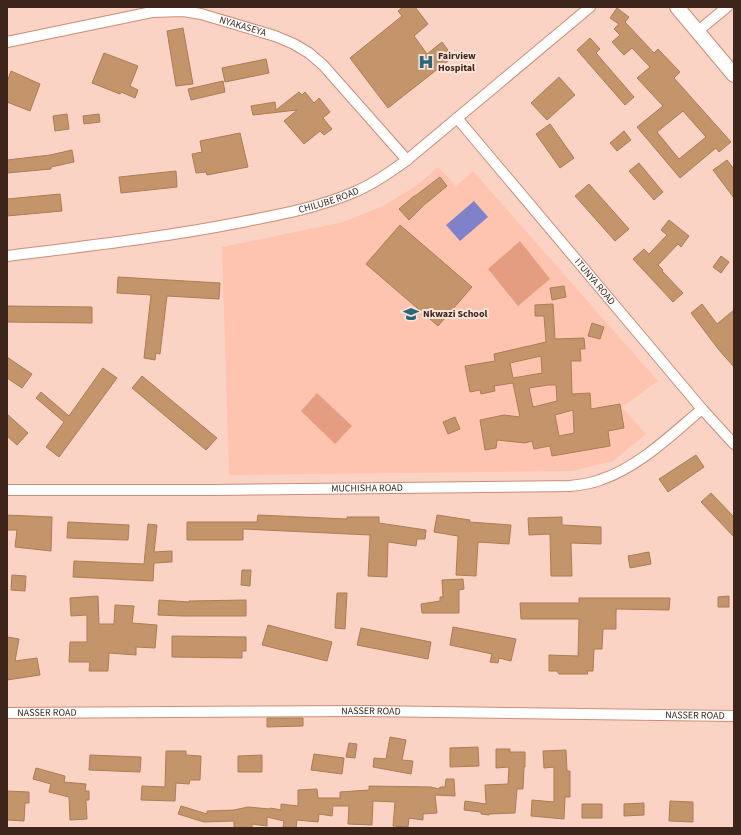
<svg xmlns="http://www.w3.org/2000/svg" width="741" height="835" viewBox="0 0 741 835" font-family="'Source Sans 3',sans-serif">
<style>
.built{fill:#fec4af}
.green{fill:#e59d82}
.water{fill:#8082c9}
.building{fill:#c4946a;stroke:#ac7d54;fill-rule:evenodd}
.lines{fill:none;stroke-linecap:round;stroke-linejoin:round}
.street-casing{stroke:#ca8e77;stroke-width:12}
.secondary-casing{stroke:#ca8e77;stroke-width:16}
.street{stroke:#fff;stroke-width:10}
.secondary{stroke:#fff;stroke-width:14}
.labels{text-anchor:middle;dominant-baseline:central;stroke-width:4;stroke-linejoin:round;paint-order:stroke}
.street-label{font-size:10px;fill:#3d251b;stroke:#fee4da}
.poi-label{font-size:10px;font-weight:bold;fill:#3d251b;stroke:#fee4da;text-anchor:start}
</style>
<rect width="100%" height="100%" fill="#fad3c5"/>
<path class="built" d="M438,167l18,19 17,-15 185,210 -36,26 24,27 -33,27 -40,10 -344,4 -7,-228 121,-25 40,-16 33,-20z"/>
<path class="green" d="M520,241l30,38 -32,27 -30,-37z
M317,393l35,33 -17,18 -34,-33z"/>
<path class="water" d="M474,201l14,16 -28,24 -14,-16z"/>
<path class="building" d="M403,7h12l13,17 -14,12 13,18 15,-12 11,15 -65,51 -38,-50 52,-42 -4,-5z
M617,8l12,9 -4,5 29,31 4,-4 22,23 -6,6 57,64 -12,10 -3,-4 -36,30 -43,-51 26,-21 -26,-28 13,-11 -18,-19 -8,7 -12,-13 8,-7 -6,-6 5,-5 -9,-6zM683,111l23,26 -27,22 -22,-27z
M183,28l10,56 -17,2 -9,-55z
M590,38l10,11 -4,4 38,44 -9,8 -48,-55z
M104,53l34,13 -8,20 8,4 -3,8 -14,-6 -1,2 -28,-11z
M266,59l3,14 -44,9 -3,-14z
M11,71l29,13 -10,27 -23,-9v-20z
M559,77l16,18 -28,25 -16,-17z
M223,81l2,11 -34,8 -3,-11z
M299,92l3,3 3,-3 9,11 5,-5 11,14 -7,6 9,11 -8,6 -4,-4 -16,13 -20,-23 13,-11 -44,5 -2,-9 24,-4 1,8z
M67,114l2,15 -14,2 -2,-15z
M99,114l1,8 -16,2 -1,-8z
M550,124l24,34 -14,10 -24,-34z
M624,131l7,9 -14,11 -7,-8z
M240,133l8,34 -41,8 -1,-3 -10,1 -4,-19 10,-2 -2,-11z
M72,150l2,12 -23,5v2l-44,4v-13l43,-5z
M727,160l7,9v29l-21,-28z
M639,163l24,29 -9,8 -25,-29z
M176,171l1,16 -56,6 -2,-16z
M440,177l7,9 -23,19 -15,15 -10,-11 15,-13h1z
M589,184l40,45 -14,12 -40,-45z
M60,194l2,17 -55,5v-17z
M669,220l20,16 -8,11 -3,-3 -20,21 5,5 -1,1 21,22 -10,9 -40,-43 11,-10 5,5 18,-19 -6,-5z
M400,225l72,62 -34,39 -72,-62z
M721,256l8,6 -8,11 -8,-6z
M118,277l102,6 -1,16 -52,-3 -7,58 -4,-1 -1,7 -11,-2 7,-63 -34,-2z
M564,286l2,11 -14,3 -2,-12z
M553,304l2,35 29,-1 1,11h-5l1,12h-10l1,33 18,-1 1,16 29,-5 4,24 -16,3 2,15 -58,10 -2,-10 -16,3 -2,-8 -7,2 -28,-3 -1,8 -11,2 -5,-30 24,-5 16,2 -7,-34 -19,3 1,5 -14,3 -1,-4 -10,2 -5,-26 30,-5 -1,-7 52,-12 -2,-26h-9v-11zM541,356l1,17 -29,5 -3,-15zM548,385h8l1,16 -24,6 -4,-19zM573,410l1,23 -15,3 -4,-21z
M702,304l15,20 17,-14v57l-15,-17 -28,-37z
M7,306l85,1v16l-85,-1z
M592,323l12,4 -4,12 -12,-3z
M7,357l25,17 -10,14 -15,-10z
M103,368l14,10 -58,79 -13,-10 18,-25 -28,-24 5,-6 28,24z
M142,376l75,62 -11,12 -74,-62z
M7,414l21,19 -11,12 -10,-9z
M455,417l5,12 -12,5 -5,-12z
M696,455l8,12 -36,25 -9,-13z
M711,493l23,24v20l-33,-35z
M7,515l45,2 -1,34 -36,-4 2,-17h-10z
M258,515l89,4v-2h32v6l47,7 -1,9h-8l-1,7 -28,-4 -1,35 -19,-1 2,-41 -127,-6v11h-56v-18h70z
M437,515l33,5 -1,2 42,3 -2,19 -31,-2 -2,34 -20,-1 2,-39 -24,-4z
M562,517v8l39,2v17l-30,-1 1,33h-21l-1,-42 -21,1 -1,-17z
M68,522l61,3 -1,15 -61,-2z
M148,524l9,1 -3,27 18,-1v11l-18,1 -1,18 -80,-4 1,-16 70,3z
M649,552l2,12 -21,4 -2,-12z
M242,570h9l-1,16 -9,-1z
M12,575l14,1 -1,15 -14,-1z
M463,579l1,10 -5,1v23h-37l-1,-9 19,-3v-4h3l-1,-17z
M337,593h10l-2,36 -10,-1z
M98,596l1,28h15l1,-19 19,1 -2,17 25,2 -2,23 -19,-1v8l-27,-2 -1,18h-19l1,-9h-21l1,-20h17v-27l-16,1 -1,-18z
M729,596v11h-11v-10z
M579,598h91l-1,12 -53,-1v20h-13l-1,20h-8l-1,22h-6l1,3h-29l-2,-3h-8v-16l29,1 1,-37h-58l-1,-16h59z
M159,600l30,2v-1l57,-1v16h-65l-23,-1z
M268,625l64,17 -5,19 -65,-16z
M453,627l63,12 -5,22 -12,-3 -1,5 -8,-1 2,-8 -42,-9z
M361,628l70,14 -3,17 -71,-14z
M172,636l74,1v14h-4v7l-70,-1z
M7,637l12,2 -4,22 22,-3 3,17 -33,5z
M267,718h36v8l-36,1z
M390,737l16,3 -4,20 11,1 -2,13 -38,-7 1,-9 12,1z
M349,743l8,1 -2,14 -9,-1z
M478,747l1,19 -29,1v-19z
M496,749h14v3h15v15h-1l-1,22h-6l-2,24 -26,1v1l-8,-1v-2l-17,-2 1,-9 21,3 -1,-19 23,-1 1,-17 -13,1z
M566,750l1,21h3v26h-5l-1,22 -33,-3 1,-16 22,2v-35l-10,1 -1,-17z
M166,751h20v4l15,1 -1,24h-10l-1,4 -13,-1 -1,18 -34,-1 1,-14 23,1z
M314,754l30,4 -2,16 -31,-4z
M90,755l51,2 -1,15 -51,-2z
M262,755v17h-24v-16z
M36,768l29,8 -1,6 22,2 -1,7h4v9h-3l1,19 -17,1 -1,-23 -20,-5 2,-8 -18,-5z
M446,779h8l1,17 -20,-1 2,18 -14,1v6l-14,-2 -1,9 -15,-1 2,-24 -22,-1 -1,24 -24,-1 1,-18h-16l-1,10 -13,-2 -1,8 -21,-2 -1,8 -13,-1 1,-6 -17,-4v9l-15,-2v4h-18v-7l-30,1 -26,-8 3,-8 26,8v-3l27,-1 14,-3 22,2v-1l11,2v-6l17,2v-16l19,-1 1,9h22v-6l29,-2v-4l62,1 8,2 1,-2h5z
M7,791l22,1v11h-4l-1,18 -17,-1z
M670,801l23,1v20l-24,-1z
M644,803v12l-20,1v-12z
M582,804h20v14h-20z"/>
<g class="lines">
<defs>
<g id="street">
<path d="M698,31l29,-24"/>
<path id="s1" d="M7,42l145,-30 31,-1 18,3 74,22 19,8 15,9 14,12 84,95"/>
<path id="s2" d="M457,118l245,291 32,35"/>
<path id="s3" d="M7,256c80,-10 161,-19 240,-35 36,-7 72,-14 105,-28 20,-8 38,-21 55,-33l183,-153"/>
<path id="s4" d="M7,490h209l354,-4c10,-1 20,-2 30,-6 39,-13 71,-45 102,-71"/>
<path id="s5" d="M7,713l358,-2 369,5"/>
</g>
<path id="secondary" d="M677,7l57,68"/>
</defs>
<use href="#street" class="street-casing"/>
<use href="#secondary" class="secondary-casing"/>
<use href="#street" class="street"/>
<use href="#secondary" class="secondary"/>
</g>
<defs>
<symbol id="hospital-bare" viewBox="-9 -9 18 18"><path d="M-5-5h3v3.5h4V-5h3V5h-3V1.5h-4V5h-3Z" fill="#28697c" stroke="#fee4da" stroke-width="2.5" paint-order="stroke"/></symbol>
<symbol id="school-bare" viewBox="-9 -9 18 18"><path d="M0-5L7-2L0 1L-7-2ZM-4 1L0 2.5L4 1V4Q0 6-4 4Z" fill="#28697c" stroke="#fee4da" stroke-width="2.5" paint-order="stroke"/></symbol>
</defs>
<g fill-rule="evenodd">
<use href="#hospital-bare" x="415" y="51" width="22" height="22"/>
<use href="#school-bare" x="400" y="303" width="22" height="22"/>
</g>
<g class="labels">
<g class="street-label">
<text stroke="none"><textPath href="#s1" startOffset="241">NYAKASEYA</textPath></text>
<text stroke="none"><textPath href="#s3" startOffset="327">CHILUBE ROAD</textPath></text>
<text stroke="none"><textPath href="#s2" startOffset="214">ITUNYA ROAD</textPath></text>
<text stroke="none"><textPath href="#s4" startOffset="360">MUCHISHA ROAD</textPath></text>
<text stroke="none"><textPath href="#s5" startOffset="364">NASSER ROAD</textPath></text>
<text stroke="none"><textPath href="#s5" startOffset="40">NASSER ROAD</textPath></text>
<text stroke="none"><textPath href="#s5" startOffset="688">NASSER ROAD</textPath></text>
</g>
<g class="poi-label">
<text x="438" y="56">Fairview<tspan x="438" dy="12">Hospital</tspan></text>
<text x="423" y="314">Nkwazi School</text>
</g>
</g>
<rect width="741" height="835" fill="none" stroke="#3d251b" stroke-width="16"/>
</svg>
